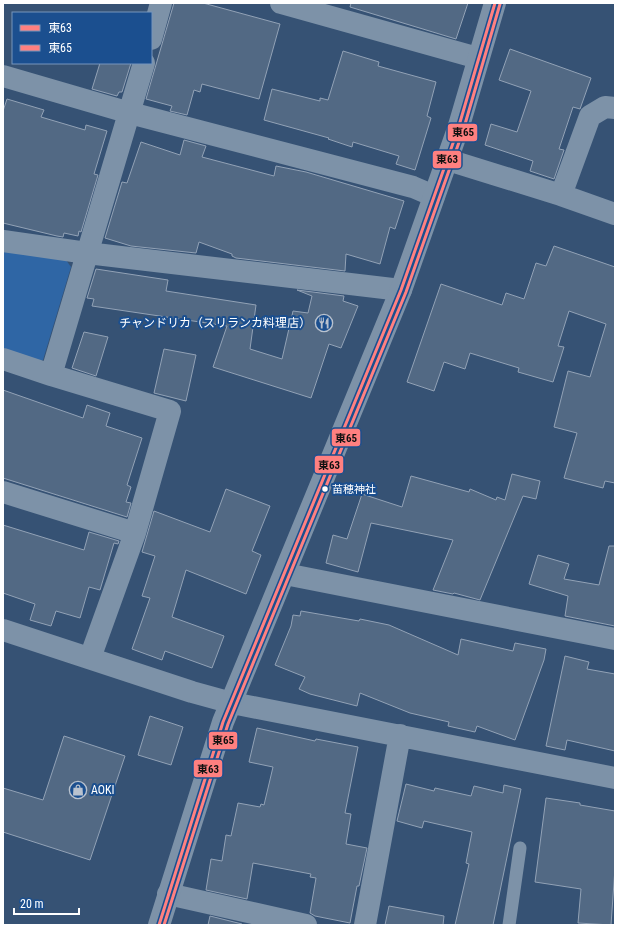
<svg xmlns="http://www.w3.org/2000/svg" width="618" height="928" viewBox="0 0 618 928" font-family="'Roboto Condensed','Noto Sans JP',sans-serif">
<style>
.green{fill:#2f66a5}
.building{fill:#526984;stroke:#92a2b6}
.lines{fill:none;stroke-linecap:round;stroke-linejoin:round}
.service{stroke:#7d92a8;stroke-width:13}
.minor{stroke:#7d92a8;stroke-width:22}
.tertiary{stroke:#7d92a8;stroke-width:22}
.bus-1-casing{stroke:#1b4f8f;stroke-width:6}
.bus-2-casing{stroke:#1b4f8f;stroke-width:6}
.bus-1{stroke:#ff8080;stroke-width:3}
.bus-2{stroke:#ff8080;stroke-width:3}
.bus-dot{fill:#fff;stroke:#1b4f8f;stroke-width:1.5}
.labels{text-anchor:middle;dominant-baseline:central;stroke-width:4;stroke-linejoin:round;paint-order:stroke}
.bus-label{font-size:11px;fill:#fff;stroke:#1b4f8f;text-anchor:start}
.poi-label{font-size:12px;fill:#fff;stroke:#1b4f8f;text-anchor:end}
.line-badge{stroke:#1b4f8f;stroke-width:1.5}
.pale-badge-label{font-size:11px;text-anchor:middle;font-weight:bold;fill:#111}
</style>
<rect width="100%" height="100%" fill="#365274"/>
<path class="green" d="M3,250l63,10 5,7 -28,93 -8,3 -32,-11z"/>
<path class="building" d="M174,3h29l77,21 -21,75 -57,-15 -2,8 -6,-2 -7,25 -17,-4 2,-5 -26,-7z
M351,3h117l-12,36 -106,-32z
M510,49l81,29 -11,31 -7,-2 -14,42 5,1 -10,29 -24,-8 3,-10 -48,-16 6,-21 26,8 14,-41 -32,-11z
M343,51l36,11 -1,4 58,16 -9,34 4,2 -16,52 -19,-6 3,-8 -46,-14 -1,5 -24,-8 1,-1 -65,-18 8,-31 48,12v-3l8,2z
M100,63h31l-9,29h-3l-2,4 -25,-7z
M7,99l37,11 -3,7 44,13 1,-5 21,6 -13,43 4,1 -17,57 -2,-1 -1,5 -14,-3 -1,4 -6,-1 -54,-13v-112z
M184,140l22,6 -4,11 72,19 2,-10 30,6 98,29 -9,28 -5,-2 -10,37 -34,-10 -1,17 -109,-13 -4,-2v-2l-33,-12 -3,11 -65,-7 -26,-8 17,-56 5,1 14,-41 39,13z
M554,246l61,21v216l-10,-2 -2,7 -39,-10 13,-45 -23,-6 14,-56 22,6 16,-53 -37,-13 -11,35 6,1 -11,35 -35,-10 1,-4 -49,-15 -5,16 -21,-7 -10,29 -27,-9 34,-98 61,21 4,-12 18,6 12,-36 10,3z
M96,269l72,11 -2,11 90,14 -6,44 32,10 11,-48 15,2 4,-17 -15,-6 47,6 -1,5 15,5 -17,42 -12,-4 -18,54 -98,-31 14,-41 -135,-20 2,-7 -7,-1z
M84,332l24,5 -12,39 -24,-8z
M164,349l32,6 -10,46 -32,-8z
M3,390l80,28 4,-13 23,8 -4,13 36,12 -15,47 4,2 -5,15 5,1 -4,14 -124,-39z
M512,474l28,7 -4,18 -13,-3 -43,104 -26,-7 -1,1 -20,-4 20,-50 -82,-17 -13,49 -32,-9 7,-28 14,4 15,-45 40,13 9,-31 58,16 1,-3 26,11 1,-3 8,3z
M226,489l44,17 -18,45 9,4 -15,39 -60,-24 -14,47 52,19 -12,32 -47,-17 -3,9 -30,-11 18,-51 -8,-2 13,-40 -13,-4 12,-41 56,21z
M3,525l81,25 5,-18 30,9 -1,3 -4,-1 -14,47 -11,-3 -9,31 -24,-7 -5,15 -21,-6 5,-16 -32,-11z
M609,546h6v80l-50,-10 3,-20 -39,-12 9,-29 31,9 -5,15 35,6z
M301,611l58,10 1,-2 29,6 69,30 3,-16 52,12 2,-8 31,6 -2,11 -29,80 -38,-14 -2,6 -27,-6 1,-4 -39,-9 -50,-20 -3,13 -47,-12 -11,-5 6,-12 -30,-12 16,-39 2,-11 7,1z
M565,656l24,6 -2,7 28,5v77l-48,-11 -2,10 -19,-4z
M150,716l33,11 -12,38 -33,-10z
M257,728l58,13 1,-2 42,8 -13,66 6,1 -5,30 21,4 -8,38h-2l-7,37 -35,-7 -5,-3 6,-35 -6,-1 1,-3 -58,-11 -6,36 -41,-9 5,-31 11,2 4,-26 5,1 7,-33 22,4 1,-3 3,1 9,-38 -24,-5z
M64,736l61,20 -35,104 -87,-28v-44l40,12z
M406,784l28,7 1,-3 36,8 3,-10 29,7 1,-8 17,4 -28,136h-38l14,-61 -3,-1 6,-31 -48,-11 -2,7 -25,-7z
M546,798l34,5v2l35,6v57l-4,57 -33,-2 3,-34 -46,-7z
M389,906l55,10 -1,9h-58z
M210,916l32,8v1h-34z"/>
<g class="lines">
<path class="service" d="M509,925l11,-77"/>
<path class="minor" d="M281,3l197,55
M151,39l10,-36
M3,76l127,37 283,74 21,9
M448,160l113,35 54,19
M561,195l29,-79 15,-9 10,1
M3,241l84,12 314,37
M3,359l48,16
M3,492l132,41
M285,574l330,65
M3,630l189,62 40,11 383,75
M90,658l45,-125 35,-122 -119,-36 93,-312
M168,894l138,31
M365,925l35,-190"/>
<path class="tertiary" d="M159,925l64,-203 178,-432 57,-161 37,-126"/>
<defs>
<path id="bus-1" d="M159,925l64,-203 178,-432 57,-161 37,-126"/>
<path id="bus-2" d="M164,925l64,-201 178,-432 57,-161 37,-127"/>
</defs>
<use href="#bus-1" class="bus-1-casing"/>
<use href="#bus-2" class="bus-2-casing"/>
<use href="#bus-1" class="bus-1"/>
<use href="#bus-2" class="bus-2"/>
</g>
<defs>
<symbol id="restaurant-ring" viewBox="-11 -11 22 22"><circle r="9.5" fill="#1b4f8f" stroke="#b9c2ce" stroke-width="1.5"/><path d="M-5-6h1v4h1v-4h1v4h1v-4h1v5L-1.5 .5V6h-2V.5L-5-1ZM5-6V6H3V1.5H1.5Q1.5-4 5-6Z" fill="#b9c2ce"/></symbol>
<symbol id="shop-ring" viewBox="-11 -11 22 22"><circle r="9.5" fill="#1b4f8f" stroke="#b9c2ce" stroke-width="1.5"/><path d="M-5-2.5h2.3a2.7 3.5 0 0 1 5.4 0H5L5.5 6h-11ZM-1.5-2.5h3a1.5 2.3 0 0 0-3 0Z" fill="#b9c2ce"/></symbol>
</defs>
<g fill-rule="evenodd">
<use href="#restaurant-ring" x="314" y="313" width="20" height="20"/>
<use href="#shop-ring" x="68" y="780" width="20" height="20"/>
</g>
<circle class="bus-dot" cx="325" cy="489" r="3.5"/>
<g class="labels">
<g class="bus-label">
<text x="332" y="489">苗穂神社</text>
</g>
<g class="poi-label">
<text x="311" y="323">チャンドリカ（スリランカ料理店）</text>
<text x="91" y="790" text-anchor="start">AOKI</text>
</g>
</g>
<g class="line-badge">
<rect x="447" y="123" width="31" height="19" rx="4" fill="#ff8080"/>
<rect x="432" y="150" width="30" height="19" rx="4" fill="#ff8080"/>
<rect x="331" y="428" width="30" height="19" rx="4" fill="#ff8080"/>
<rect x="314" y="455" width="30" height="19" rx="4" fill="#ff8080"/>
<rect x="208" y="731" width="30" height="19" rx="4" fill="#ff8080"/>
<rect x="193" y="759" width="30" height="19" rx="4" fill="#ff8080"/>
</g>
<g class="pale-badge-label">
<text x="463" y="136">東65</text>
<text x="447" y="163">東63</text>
<text x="346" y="442">東65</text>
<text x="329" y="469">東63</text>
<text x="223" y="744">東65</text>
<text x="208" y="773">東63</text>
</g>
<rect width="618" height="928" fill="none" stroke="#ffffff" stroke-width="8"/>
<rect x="12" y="12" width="140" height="52" fill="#1b4f8f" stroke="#7695bc"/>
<rect x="20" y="25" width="20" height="6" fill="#ff8080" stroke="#7695bc"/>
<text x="48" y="32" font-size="12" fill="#ffffff">東63</text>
<rect x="20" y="45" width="20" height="6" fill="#ff8080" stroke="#7695bc"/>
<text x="48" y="52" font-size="12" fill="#ffffff">東65</text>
<path d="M14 908v6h65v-6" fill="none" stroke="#ffffff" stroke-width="2"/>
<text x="20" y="908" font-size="12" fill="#ffffff" stroke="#1b4f8f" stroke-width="3" paint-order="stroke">20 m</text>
</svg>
